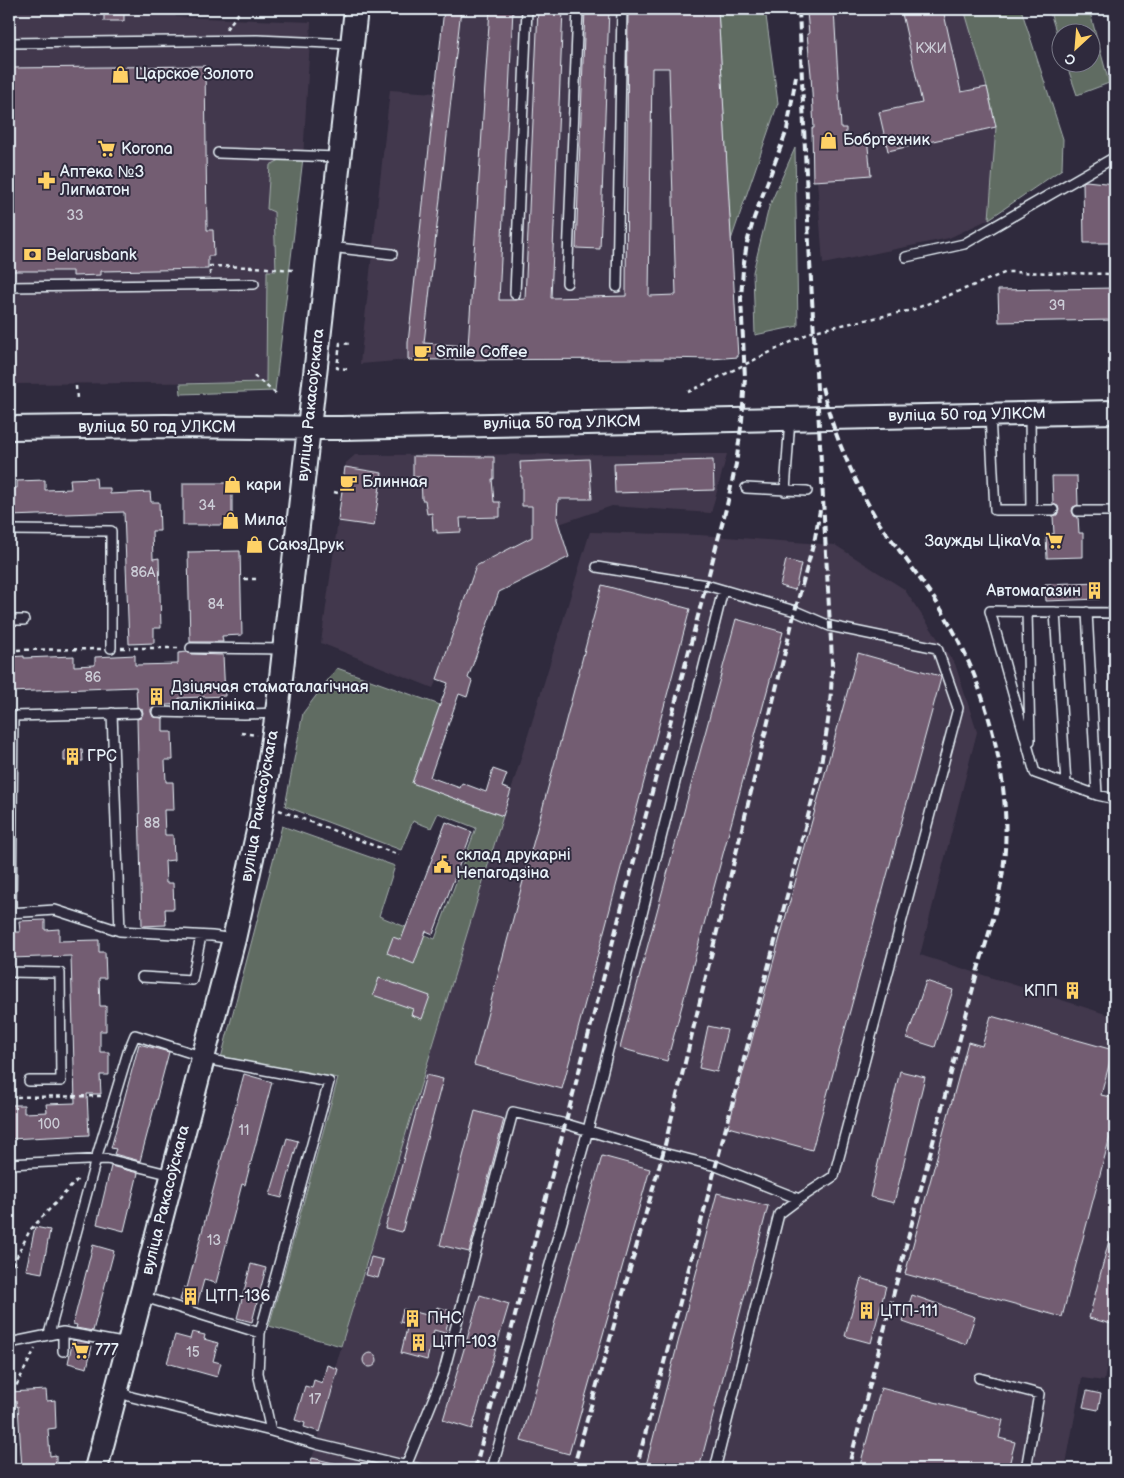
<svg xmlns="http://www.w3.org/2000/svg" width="1124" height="1478" viewBox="0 0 1124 1478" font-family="'Balsamiq Sans',sans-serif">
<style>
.built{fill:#43394d}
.green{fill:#606c62;stroke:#a4aead}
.building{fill:#735d72;stroke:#e8f1f8;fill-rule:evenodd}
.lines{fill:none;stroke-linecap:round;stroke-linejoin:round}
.service-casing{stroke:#e8f1f8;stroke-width:12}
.secondary-casing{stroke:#e8f1f8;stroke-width:26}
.path{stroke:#e8f1f8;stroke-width:2.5;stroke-dasharray:4 4;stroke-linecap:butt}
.service{stroke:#2f2a3d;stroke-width:9}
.secondary{stroke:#2f2a3d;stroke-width:22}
.rail{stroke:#e8f1f8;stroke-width:4;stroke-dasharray:8 4;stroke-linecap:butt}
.labels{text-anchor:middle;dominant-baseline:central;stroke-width:4;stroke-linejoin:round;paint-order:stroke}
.number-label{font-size:14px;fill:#cbccd6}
.poi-label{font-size:16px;fill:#e8f1f8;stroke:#2f2a3d;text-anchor:start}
.street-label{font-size:16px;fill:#e8f1f8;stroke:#2f2a3d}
</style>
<rect width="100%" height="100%" fill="#2f2a3d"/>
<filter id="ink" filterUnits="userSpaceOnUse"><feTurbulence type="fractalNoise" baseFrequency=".02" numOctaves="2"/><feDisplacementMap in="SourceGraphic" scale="10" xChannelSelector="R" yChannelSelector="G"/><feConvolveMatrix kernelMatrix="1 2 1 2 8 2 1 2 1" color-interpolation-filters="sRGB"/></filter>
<g filter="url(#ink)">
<path class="built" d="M9,9h162l5,8 135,5 -8,136 -29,54 3,59h-10l-1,111 -257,2z
M444,9h274l20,348 -8,1 -322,2 -48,4 30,-274 45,3z
M805,9h159l23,78 9,40 -7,92 -40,19 -126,26z
M727,454l-16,59 -99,-7 -53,18 -83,42 -39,113 -4,9 -112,-45 25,-180 9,-8z
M590,532l109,3 136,10 69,44 51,75 22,68 -57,223 195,62v305l-11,59 -22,-3 -17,91h-756l29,-100 -3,-1z"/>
<path class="green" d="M718,9h47l13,94 -47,137z
M964,9h57l42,130 -1,30 -73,50 7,-92 -9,-40z
M1049,9h40l20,74 -32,12 -11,-32 26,-1v-30h-30l-1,16z
M795,148l3,178 -43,9 -2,-63 16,-65z
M284,158h19l-28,233 -94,3 -1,-10 86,-2 1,-111h9l-2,-59 -7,-3 3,-44z
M337,668l103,37 -28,78 91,33 -162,530 -72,-20 69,-248 -117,-20 61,-232 113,40 -16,50 56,23 41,-111 -38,-15 -7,15 -18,-7 -12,29 -116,-44 18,-93z"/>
<path class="building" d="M104,9h20v12h-20z
M444,9h17l-37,334 44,3 22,-337h23l-14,291h16l10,-1 13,-290h25l-12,289 75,-2 2,-287h90l20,348 -27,2 -47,-1v1l-256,1v-17zM652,68h17l7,227 -27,1z
M585,9h24l-9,240 -24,-1z
M901,9h42l18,83 26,-5 9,40 -108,24 -9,-39 43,-9z
M834,10l7,118h5v13l21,-3 4,37 -24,2v2l-34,2 -1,-53h2l-3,-54 -4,-40h2l-2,-22z
M205,66l2,164h6l1,26h-6v13l-107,2v4l-28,1v-5h-64v-203z
M1086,181l29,3v59h-31l-1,-61z
M1115,288v32l-116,2 -1,-32z
M413,456l81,1v22h-2l2,23h6v15l-40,1 1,14 -24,1v-3h-4l-1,-17 -5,1 -2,-14h-3l-1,-23h-8z
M589,459l3,40h-34l-1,20 12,38 -70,35 -31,86 4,3 -5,16 -8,-3 -29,83 30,11 2,-5 24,9 7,-23 14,5 -5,13 9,3 -8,26 -91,-33 36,-100 -11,-4 39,-113 56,-29v-31h-10v-29h-1l-1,-15z
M713,460l1,30 -99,3 -1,-30z
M345,467l37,6 -8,53 -36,-5z
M1052,476h25l1,29 -5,2 -1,4 2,5 4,1 1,16h4v24l-36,1 -1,-24h8l-1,-18 4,-1 2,-5 -1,-4 -5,-2z
M96,478l1,10h13v6l40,-2 1,10h8l1,29h-8l1,28 6,-1 2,70h-7v15l-25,1 -5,-132 -115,4v-28h8v-7l28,-1v10l26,-1 -1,-10z
M183,483h49v42h-49z
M240,551l2,84 -20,1 1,6h-33l-2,-90z
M786,560l15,4 -6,26 -15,-4z
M1099,582l1,17 -54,2 -1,-17z
M602,585l88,24 -128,480 -88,-24z
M736,619l47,13 -116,429 -47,-13z
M187,652l4,2 32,1 2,41 -46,2v6l-22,2 -6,3v3l2,5 10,1v14h9l1,28h-8l1,22h7l1,28h-10l1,25h8l1,25 -9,1 1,22h7l1,26h-9l1,16 -24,1 -5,-207 4,-1 2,-5 -1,-4 -5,-2 -1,-20 -127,5v-35l15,-1v2l50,-2v10l21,-1v-8l40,-2v10l43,-1v-11z
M858,653l82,23 1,2 -129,472 -84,-23z
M82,749l1,12h-19v-10z
M446,822l26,10 -39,102 -7,-3 -12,33 -27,-11 6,-16 8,3z
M45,920v10l14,-1v12l40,-1v12h6l1,26h-7l1,28h6v25h-6v21h9v23h-9l1,19h-14l2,41 -80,4v-34h15v8l23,-1 -1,-8 29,-1 -4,-147 -60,2 -1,-26h10l-1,-11z
M379,978l51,18 -8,23 -11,-4 2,-6 -40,-14z
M926,981l27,9 -18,57 -28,-9z
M991,1016l122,34 -12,45 14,3v20l-53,199 -157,-43 63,-232 14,4z
M708,1026l19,4 -10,42 -18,-4z
M139,1044l30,8 -29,109 -26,-7 2,-5 -5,-1z
M900,1071l25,6 -31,126 -24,-6z
M244,1074l28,8 -27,103 -3,-1 -26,99 -12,-3 -7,25 -17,-5 4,-13 3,1z
M426,1075l17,4 -41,153 -17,-4z
M475,1111l29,8 -35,133 -29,-7z
M287,1138l11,3 -16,57 -12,-3z
M602,1156l48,13 -81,285 -48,-13z
M111,1166l27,7 -14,58 -27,-7z
M717,1193l51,13 -69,263h-54z
M35,1227l15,3 -8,43 -16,-3z
M1112,1229l3,1v95l-26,-7z
M93,1245l21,6 -21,80 -17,-3 1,-3 -4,-1z
M371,1257l12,3 -5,18 -12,-3z
M251,1264l15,4 -14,54 -15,-4z
M861,1278l25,8 -15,57 -26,-7z
M480,1295l29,9 -37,125 -29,-9z
M912,1295l63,22 -9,27 -63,-22z
M437,1307l14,4 -6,22 -11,-3 -7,30 -26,-7 7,-29 -8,-2 3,-13 32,8z
M192,1332l13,3 -1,4 14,4 -5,18 8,2 -4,14 -50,-14 8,-28 15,4z
M73,1340l16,3v2l3,1 -5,22 -19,-5z
M363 1360a7 7 0 1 1 14 0a7 7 0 1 1-14 0Z
M327,1365l11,4 -18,63 -16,-5 1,-4 -10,-3 10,-34 7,2 2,-8 8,3z
M881,1388l122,32 -4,18 16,4 -7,27h-149z
M46,1390l1,11 8,-1 1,28 -8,1 2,27 6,-1v14h-34l-4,-63 -1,1 -1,-6 -7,1v-10z
M1087,1391l14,3 -3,16 -15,-3z
M312,1458l30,7v4h-33z"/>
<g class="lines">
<defs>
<path id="service" d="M9,43l248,-3 95,4
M218,153l121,4
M330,247l62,7
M906,257l58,-13 151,-87
M567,283l11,-274
M9,287l245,-3
M617,287l5,-278
M515,294l12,-285
M1030,414l1,96h22
M990,415l5,95h36
M746,488l61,3
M785,491l5,-72
M1078,511h37
M9,530l102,1v117
M1027,611l3,130
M1055,612l11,172
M1087,612l10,183
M1115,613l-125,-2 45,162 62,22 18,4
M9,620h15
M191,648l92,1
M157,712l87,2 33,-1
M112,713l8,218 92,5 22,3
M11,912l2,-196 124,-3
M9,913l46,-3 65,21
M9,972l51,1 1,108h-32
M142,977l50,3 9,-44
M9,1164l98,-5 65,16
M141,1296l119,37
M49,1334l47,-175 32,-107 7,-17 81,26 113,21 -69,251 -2,40 13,58
M9,1343l54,-11 65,12
M63,1351v-19
M979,1378l60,16 -13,75
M117,1391l15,6 139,34 45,13 104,25
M406,1466l37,-91 70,-263 53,12 97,29 53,13 83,33 35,-23 124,-468 -21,-60 -107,-22 -35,-15 -89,-26 -109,-18
M492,1469l96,-339 135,-540
M715,1469l64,-255 20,-15"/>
<path id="secondary" d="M9,428l156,-2 176,2 774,-16
M96,1469l138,-530 26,-117 17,-109 79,-704"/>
</defs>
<use href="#service" class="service-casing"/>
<use href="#secondary" class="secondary-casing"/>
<path class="path" d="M226,29l16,-20
M209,274h1v-8l44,1 39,3
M347,369l-10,-1 3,-25 10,1
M254,376l25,20
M76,386l1,13
M688,392l126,-61 98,-21 95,-38 108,2
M334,492l8,2
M244,579h14
M121,648h9
M134,648h48
M9,650l92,-1
M241,733l16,2
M279,810l120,45
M9,1097l96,-1
M9,1272l21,-42 49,-52
M9,1424l5,-19 -1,-13 22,-43"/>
<use href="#service" class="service"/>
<use href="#secondary" class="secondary"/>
<path class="rail" d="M822,387c11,47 32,94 57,136 6,9 14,18 20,27 12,16 24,33 36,50 49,73 80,182 68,270 -4,34 -15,66 -25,99l-130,500
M475,1469l252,-964 9,-41 6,-44 3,-42 -4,-79 2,-30 4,-26 7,-25 33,-88 9,-54
M573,1469l90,-316 132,-542 20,-73 5,-28
M636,1469l177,-672c11,-42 18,-85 19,-128 0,-14 -1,-29 -2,-43l-21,-382 -10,-235"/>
</g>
</g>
<defs>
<symbol id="shop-bare" viewBox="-9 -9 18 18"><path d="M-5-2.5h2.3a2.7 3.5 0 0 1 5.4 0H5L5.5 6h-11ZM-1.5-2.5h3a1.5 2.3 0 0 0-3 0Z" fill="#ffd166" stroke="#2f2a3d" stroke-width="2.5" paint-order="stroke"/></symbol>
<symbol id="supermarket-bare" viewBox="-9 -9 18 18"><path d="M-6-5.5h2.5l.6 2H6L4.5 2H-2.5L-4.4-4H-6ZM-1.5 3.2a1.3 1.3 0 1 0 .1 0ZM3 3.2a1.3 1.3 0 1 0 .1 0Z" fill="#ffd166" stroke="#2f2a3d" stroke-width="2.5" paint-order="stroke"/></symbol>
<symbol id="pharmacy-bare" viewBox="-9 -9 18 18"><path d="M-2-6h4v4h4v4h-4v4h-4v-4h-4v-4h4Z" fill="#ffd166" stroke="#2f2a3d" stroke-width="2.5" paint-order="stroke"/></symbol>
<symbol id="bank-bare" viewBox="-9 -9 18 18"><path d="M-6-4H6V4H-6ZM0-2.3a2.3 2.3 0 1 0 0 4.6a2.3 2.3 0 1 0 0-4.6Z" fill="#ffd166" stroke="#2f2a3d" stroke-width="2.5" paint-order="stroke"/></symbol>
<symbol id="cafe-bare" viewBox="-9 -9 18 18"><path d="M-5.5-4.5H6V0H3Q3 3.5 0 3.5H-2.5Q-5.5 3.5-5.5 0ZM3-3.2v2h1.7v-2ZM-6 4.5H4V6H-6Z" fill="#ffd166" stroke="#2f2a3d" stroke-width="2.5" paint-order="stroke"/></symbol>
<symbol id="building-bare" viewBox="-9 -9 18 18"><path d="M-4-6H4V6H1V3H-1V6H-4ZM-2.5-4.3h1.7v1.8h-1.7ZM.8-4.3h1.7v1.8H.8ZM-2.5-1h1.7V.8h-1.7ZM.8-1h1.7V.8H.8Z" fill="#ffd166" stroke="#2f2a3d" stroke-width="2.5" paint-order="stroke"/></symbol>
<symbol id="civic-bare" viewBox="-9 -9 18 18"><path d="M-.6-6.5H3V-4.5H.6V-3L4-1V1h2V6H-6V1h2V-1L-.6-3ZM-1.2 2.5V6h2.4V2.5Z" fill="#ffd166" stroke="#2f2a3d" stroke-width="2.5" paint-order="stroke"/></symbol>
</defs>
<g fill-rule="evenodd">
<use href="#shop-bare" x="108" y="62" width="25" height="25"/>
<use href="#shop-bare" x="816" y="128" width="25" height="25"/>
<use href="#supermarket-bare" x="94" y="136" width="25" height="25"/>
<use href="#pharmacy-bare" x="34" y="168" width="25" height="25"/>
<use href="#bank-bare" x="20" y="242" width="25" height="25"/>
<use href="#cafe-bare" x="410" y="340" width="25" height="25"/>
<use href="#cafe-bare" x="336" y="470" width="25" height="25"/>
<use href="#shop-bare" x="220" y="472" width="25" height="25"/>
<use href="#shop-bare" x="218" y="508" width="25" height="25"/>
<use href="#supermarket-bare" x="1042" y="528" width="25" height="25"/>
<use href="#shop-bare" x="242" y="532" width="25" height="25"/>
<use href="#building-bare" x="1082" y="578" width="25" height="25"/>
<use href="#building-bare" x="144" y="684" width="25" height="25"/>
<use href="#building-bare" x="60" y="744" width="25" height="25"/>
<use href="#civic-bare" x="430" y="852" width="25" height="25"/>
<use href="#building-bare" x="1060" y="978" width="25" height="25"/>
<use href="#building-bare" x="178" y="1284" width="25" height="25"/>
<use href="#building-bare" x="854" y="1298" width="25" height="25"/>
<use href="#building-bare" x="400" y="1306" width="25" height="25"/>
<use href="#building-bare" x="406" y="1330" width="25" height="25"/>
<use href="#supermarket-bare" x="68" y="1338" width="25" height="25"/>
</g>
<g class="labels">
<g class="number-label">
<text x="931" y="48">КЖИ</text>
<text x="75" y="215">33</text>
<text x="1057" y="305">39</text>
<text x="207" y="505">34</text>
<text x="143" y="572">86А</text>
<text x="216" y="604">84</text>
<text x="93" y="677">86</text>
<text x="152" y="823">88</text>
<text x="49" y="1124">100</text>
<text x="244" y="1130">11</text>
<text x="214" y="1240">13</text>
<text x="193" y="1352">15</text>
<text x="315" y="1399">17</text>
</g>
<g class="poi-label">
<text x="135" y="74">Царское Золото</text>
<text x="843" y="140">Бобртехник</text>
<text x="121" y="149">Korona</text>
<text x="60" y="172">Аптека №3<tspan x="60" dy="18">Лигматон</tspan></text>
<text x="46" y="255">Belarusbank</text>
<text x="436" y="352">Smile Coffee</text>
<text x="362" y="482">Блинная</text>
<text x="246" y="485">кари</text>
<text x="244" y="520">Мила</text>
<text x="1041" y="541" text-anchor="end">Заужды ЦікаVа</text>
<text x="268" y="545">СаюзДрук</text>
<text x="1081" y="591" text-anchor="end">Автомагазин</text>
<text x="171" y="687">Дзіцячая стаматалагічная<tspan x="171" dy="18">паліклініка</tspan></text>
<text x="87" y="756">ГРС</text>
<text x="456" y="855">склад друкарні<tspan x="456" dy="18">Непагодзіна</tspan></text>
<text x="1058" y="991" text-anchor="end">КПП</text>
<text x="205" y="1296">ЦТП-136</text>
<text x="880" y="1311">ЦТП-111</text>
<text x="427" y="1318">ПНС</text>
<text x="432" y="1342">ЦТП-103</text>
<text x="95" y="1350">777</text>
</g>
<g class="street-label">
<text transform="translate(311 405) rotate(-84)">вуліца Ракасоўскага</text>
<text transform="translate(967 415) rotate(-1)">вуліца 50 год УЛКСМ</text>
<text transform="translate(562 423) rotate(-1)">вуліца 50 год УЛКСМ</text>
<text x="157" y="427">вуліца 50 год УЛКСМ</text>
<text transform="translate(260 806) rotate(-80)">вуліца Ракасоўскага</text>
<text transform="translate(166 1200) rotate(-76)">вуліца Ракасоўскага</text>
</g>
</g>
<rect width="1124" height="1478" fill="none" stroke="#2f2a3d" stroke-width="30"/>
<rect x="15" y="15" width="1094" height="1448" fill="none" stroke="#e8f1f8" stroke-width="2" filter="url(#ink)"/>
<g transform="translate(1076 48) rotate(206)"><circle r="24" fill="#2f2a3d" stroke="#797a88"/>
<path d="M0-4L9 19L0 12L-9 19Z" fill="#ffd166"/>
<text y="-8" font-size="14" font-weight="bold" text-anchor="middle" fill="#e8f1f8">С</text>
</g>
</svg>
